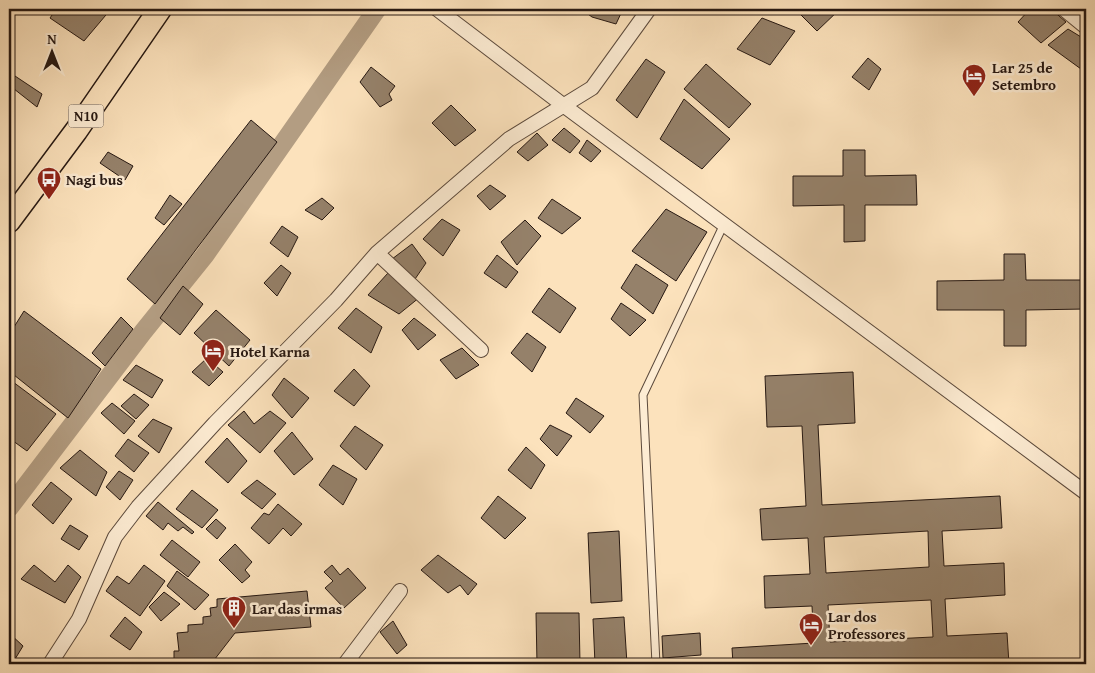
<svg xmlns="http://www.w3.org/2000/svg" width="1095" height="673" viewBox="0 0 1095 673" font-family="'Gentium Book Plus',serif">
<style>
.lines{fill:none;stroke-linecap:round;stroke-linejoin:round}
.canal{stroke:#b39d82;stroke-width:19}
.building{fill:#95816a;stroke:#261812;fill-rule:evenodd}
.lane-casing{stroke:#5c4a3c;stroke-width:9}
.street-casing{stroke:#5c4a3c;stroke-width:16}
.primary-casing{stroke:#261812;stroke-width:25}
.lane{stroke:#fdecd3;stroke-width:7}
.street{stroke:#fdecd3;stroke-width:14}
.primary{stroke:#fce2bc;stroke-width:22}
.labels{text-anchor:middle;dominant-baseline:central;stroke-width:5;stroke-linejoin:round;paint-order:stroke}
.shield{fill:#fdecd3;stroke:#66584c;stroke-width:1}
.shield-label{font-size:14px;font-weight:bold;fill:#261812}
.poi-label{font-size:15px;font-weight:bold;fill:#261812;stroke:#fdecd3;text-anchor:start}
</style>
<rect width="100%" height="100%" fill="#fce2bc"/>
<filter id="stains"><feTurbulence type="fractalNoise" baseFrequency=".004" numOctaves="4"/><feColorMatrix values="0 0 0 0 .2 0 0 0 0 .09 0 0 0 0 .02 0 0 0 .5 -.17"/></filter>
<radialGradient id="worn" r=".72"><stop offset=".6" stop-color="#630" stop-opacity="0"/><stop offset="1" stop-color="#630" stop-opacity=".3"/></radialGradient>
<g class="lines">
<path class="canal" d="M9,508l134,-176 62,-77 172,-246"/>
</g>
<path class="building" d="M56,9h55l-27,32 -34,-23z
M581,9h42l-7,15 -24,-7z
M795,9h45l-23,22z
M1030,9h21l15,13 -25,21 -23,-21z
M762,18l33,13 -25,34 -33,-16z
M1068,29l18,11v19l-5,10 -33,-24z
M868,58l13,11 -12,21 -17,-13z
M646,59l19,13 -28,46 -21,-18z
M706,64l45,40 -22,24 -45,-39z
M371,67l24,19 -6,8 3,6 -12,7 -20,-25z
M9,72l33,22 -5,13 -28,-22z
M684,99l46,40 -28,30 -42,-30z
M451,105l25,25 -21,16 -23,-23z
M251,120l26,22 -122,162 -28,-25z
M564,128l16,13 -10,12 -18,-13z
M537,133l11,12 -20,16 -11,-9z
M587,140l14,11 -10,11 -12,-9z
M843,150h22v26l51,-1 1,30h-52v36l-21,1v-37l-51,1v-30h50z
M108,152l25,14 -8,14 -25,-17z
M490,185l16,11 -16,14 -13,-14z
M170,195l12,9 -18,21 -9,-7z
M322,198l12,10 -12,12 -17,-10z
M552,199l29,19 -19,16 -24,-16z
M666,209l41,23 -31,49 -44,-30z
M442,219l18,11 -17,26 -20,-17z
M525,220l16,16 -24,29 -16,-23z
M282,226l16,11 -10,20 -18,-14z
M412,244l14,19 -13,19 -21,-23z
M1004,254h21l1,26h60v29l-60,1v36h-22v-36h-67v-29l67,-1z
M497,255l21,17 -12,16 -22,-15z
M636,264l32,21 -15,29 -32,-26z
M281,265l10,8 -14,23 -13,-13z
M388,273l32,24 -21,17 -31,-19z
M183,286l20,18 -23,31 -20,-17z
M549,288l27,20 -16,25 -28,-21z
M621,303l25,17 -16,16 -19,-17z
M356,308l26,19 -11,26 -33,-25z
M216,310l34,30 -21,26 -35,-33z
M24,311l77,58 -33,49 -59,-47v-47l5,3z
M121,317l12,12 -28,37 -13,-13z
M414,318l22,17 -18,15 -16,-20z
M527,333l19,14 -14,25 -21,-19z
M462,348l17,17 -23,14 -16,-19z
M207,358l16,14 -14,14 -17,-14z
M136,365l27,15 -11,18 -29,-18z
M354,369l16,17 -16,20 -20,-15z
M853,372l2,51 -37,2 4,80 178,-9 2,32 -60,3 2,35 60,-3 1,32 -60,4 2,37 60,-3 2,31h-276l-1,-16 82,-5 -2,-37 -47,2 -1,-32 46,-2 -2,-36 -46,2 -2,-31 46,-3 -4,-80 -35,1 -2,-51zM928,531l1,36 -103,6 -2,-36zM931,600l2,37 -103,5 -2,-37z
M284,378l25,20 -17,20 -20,-23z
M9,379l47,35 -29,37 -18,-13z
M134,394l15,11 -13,14 -15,-13z
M576,398l28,18 -14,17 -24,-20z
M112,403l23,18 -11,13 -23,-21z
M244,411l10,13 16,-13 16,12 -26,30 -32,-28z
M153,419l19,9 -13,25 -21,-17z
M550,425l22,11 -15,20 -17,-17z
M355,426l28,19 -17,25 -26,-24z
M292,432l21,27 -19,16 -20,-24z
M227,438l20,23 -19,22 -23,-21z
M128,439l21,14 -15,19 -19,-16z
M526,447l19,18 -14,24 -23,-19z
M80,450l27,22 -11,24 -36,-28z
M333,465l24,14 -14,26 -24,-20z
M119,471l14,9 -13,20 -14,-13z
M257,480l19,14 -14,15 -21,-16z
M51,482l21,17 -19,25 -21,-19z
M192,490l26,20 -16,18 -26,-19z
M498,496l28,22 -21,21 -24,-21z
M158,502l36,30 -2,2 -9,-7 -5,4 -10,-8 -5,7 -17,-14z
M278,504l24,20 -11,12 -8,-8 -14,16 -18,-16 13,-15 5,2z
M216,519l10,9 -9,11 -11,-10z
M70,525l18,11 -9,14 -18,-11z
M619,531l3,70 -31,2 -3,-70z
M172,540l28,22 -12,15 -28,-22z
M235,544l17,18 -7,8 5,6 -8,7 -23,-23z
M438,555l39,29 -9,11 -8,-10 -12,8 -27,-23z
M34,565l21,17 13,-17 13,12 -16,26 -44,-24z
M144,565l21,16 -25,35 -34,-25 11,-15 12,8z
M332,565l8,10 8,-7 18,20 -22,20 -19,-20 8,-7 -9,-9z
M177,571l32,24 -14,15 -28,-24z
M307,591l4,36 -76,6 -24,31h-48l11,-1v-12h5l-2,-18 11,-1v-7l15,-1v-7l8,-1 -1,-8 7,-1v-8z
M164,592l16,12 -19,17 -12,-14z
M536,613h43l1,51h-43z
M125,617l17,15 -12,18 -20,-14z
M624,617l3,47h-32l-2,-45z
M393,621l14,24 -10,9 -17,-22z
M9,633l14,13 -11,18 -3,-2z
M700,633l1,22 -38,3 -1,-22z"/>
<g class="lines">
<defs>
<path id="lane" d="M656,664l-13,-269 81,-171"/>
<path id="street" d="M437,9l126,96 523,388
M1064,9l22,18
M377,253l104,97
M50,664l29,-45 36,-82 23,-30 77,-84 121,-123 41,-47 132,-114 83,-51 57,-79
M345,664l55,-73"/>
<path id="primary" d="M9,221l67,-90 84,-122"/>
</defs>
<use href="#lane" class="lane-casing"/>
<use href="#street" class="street-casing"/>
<use href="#primary" class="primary-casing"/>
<use href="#lane" class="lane"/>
<use href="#street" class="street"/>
<use href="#primary" class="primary"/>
</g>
<defs>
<symbol id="hotel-pin" viewBox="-11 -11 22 30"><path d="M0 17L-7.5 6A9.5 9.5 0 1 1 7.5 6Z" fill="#8f2418" stroke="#fdecd3"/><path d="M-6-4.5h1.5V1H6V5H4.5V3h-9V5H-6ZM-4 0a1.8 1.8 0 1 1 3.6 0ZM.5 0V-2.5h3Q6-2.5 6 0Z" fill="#fff"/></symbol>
<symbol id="bus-pin" viewBox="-11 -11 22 30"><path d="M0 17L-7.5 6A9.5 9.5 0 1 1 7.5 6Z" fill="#8f2418" stroke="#fdecd3"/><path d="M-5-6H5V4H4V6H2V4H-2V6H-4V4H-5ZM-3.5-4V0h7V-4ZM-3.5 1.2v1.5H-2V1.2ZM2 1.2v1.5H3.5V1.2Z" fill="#fff"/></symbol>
<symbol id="building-pin" viewBox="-11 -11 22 30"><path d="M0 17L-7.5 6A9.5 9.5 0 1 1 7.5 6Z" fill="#8f2418" stroke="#fdecd3"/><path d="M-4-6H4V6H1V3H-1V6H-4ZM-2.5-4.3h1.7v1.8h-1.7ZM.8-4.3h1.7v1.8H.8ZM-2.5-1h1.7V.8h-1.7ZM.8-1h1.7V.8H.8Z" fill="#fff"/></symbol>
</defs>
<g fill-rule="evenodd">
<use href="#hotel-pin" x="960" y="62" width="28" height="38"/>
<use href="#bus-pin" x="35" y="165" width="28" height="38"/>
<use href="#hotel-pin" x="199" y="337" width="28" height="38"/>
<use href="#building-pin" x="220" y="594" width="28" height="38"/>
<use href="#hotel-pin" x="797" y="611" width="28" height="38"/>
</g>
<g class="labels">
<rect class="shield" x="68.5" y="104.5" width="35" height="23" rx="4"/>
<g class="shield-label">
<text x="86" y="116">N10</text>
</g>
<g class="poi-label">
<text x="992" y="67">Lar 25 de<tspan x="992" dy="17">Setembro</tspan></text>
<text x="66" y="179">Nagi bus</text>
<text x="230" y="351">Hotel Karna</text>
<text x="252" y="608">Lar das irmas</text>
<text x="828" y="616">Lar dos<tspan x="828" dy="17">Professores</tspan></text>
</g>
</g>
<rect width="1095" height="673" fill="none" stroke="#fce2bc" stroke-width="30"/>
<rect x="10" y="10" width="1075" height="653" fill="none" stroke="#261812" stroke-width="2.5"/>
<rect x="15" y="15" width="1065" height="643" fill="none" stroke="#261812"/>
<g transform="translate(52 52)" stroke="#fdecd3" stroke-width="4" paint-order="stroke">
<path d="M0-4L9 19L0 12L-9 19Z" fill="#261812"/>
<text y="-8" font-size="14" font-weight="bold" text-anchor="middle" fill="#261812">N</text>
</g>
<rect width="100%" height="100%" filter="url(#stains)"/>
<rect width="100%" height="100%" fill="url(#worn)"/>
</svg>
